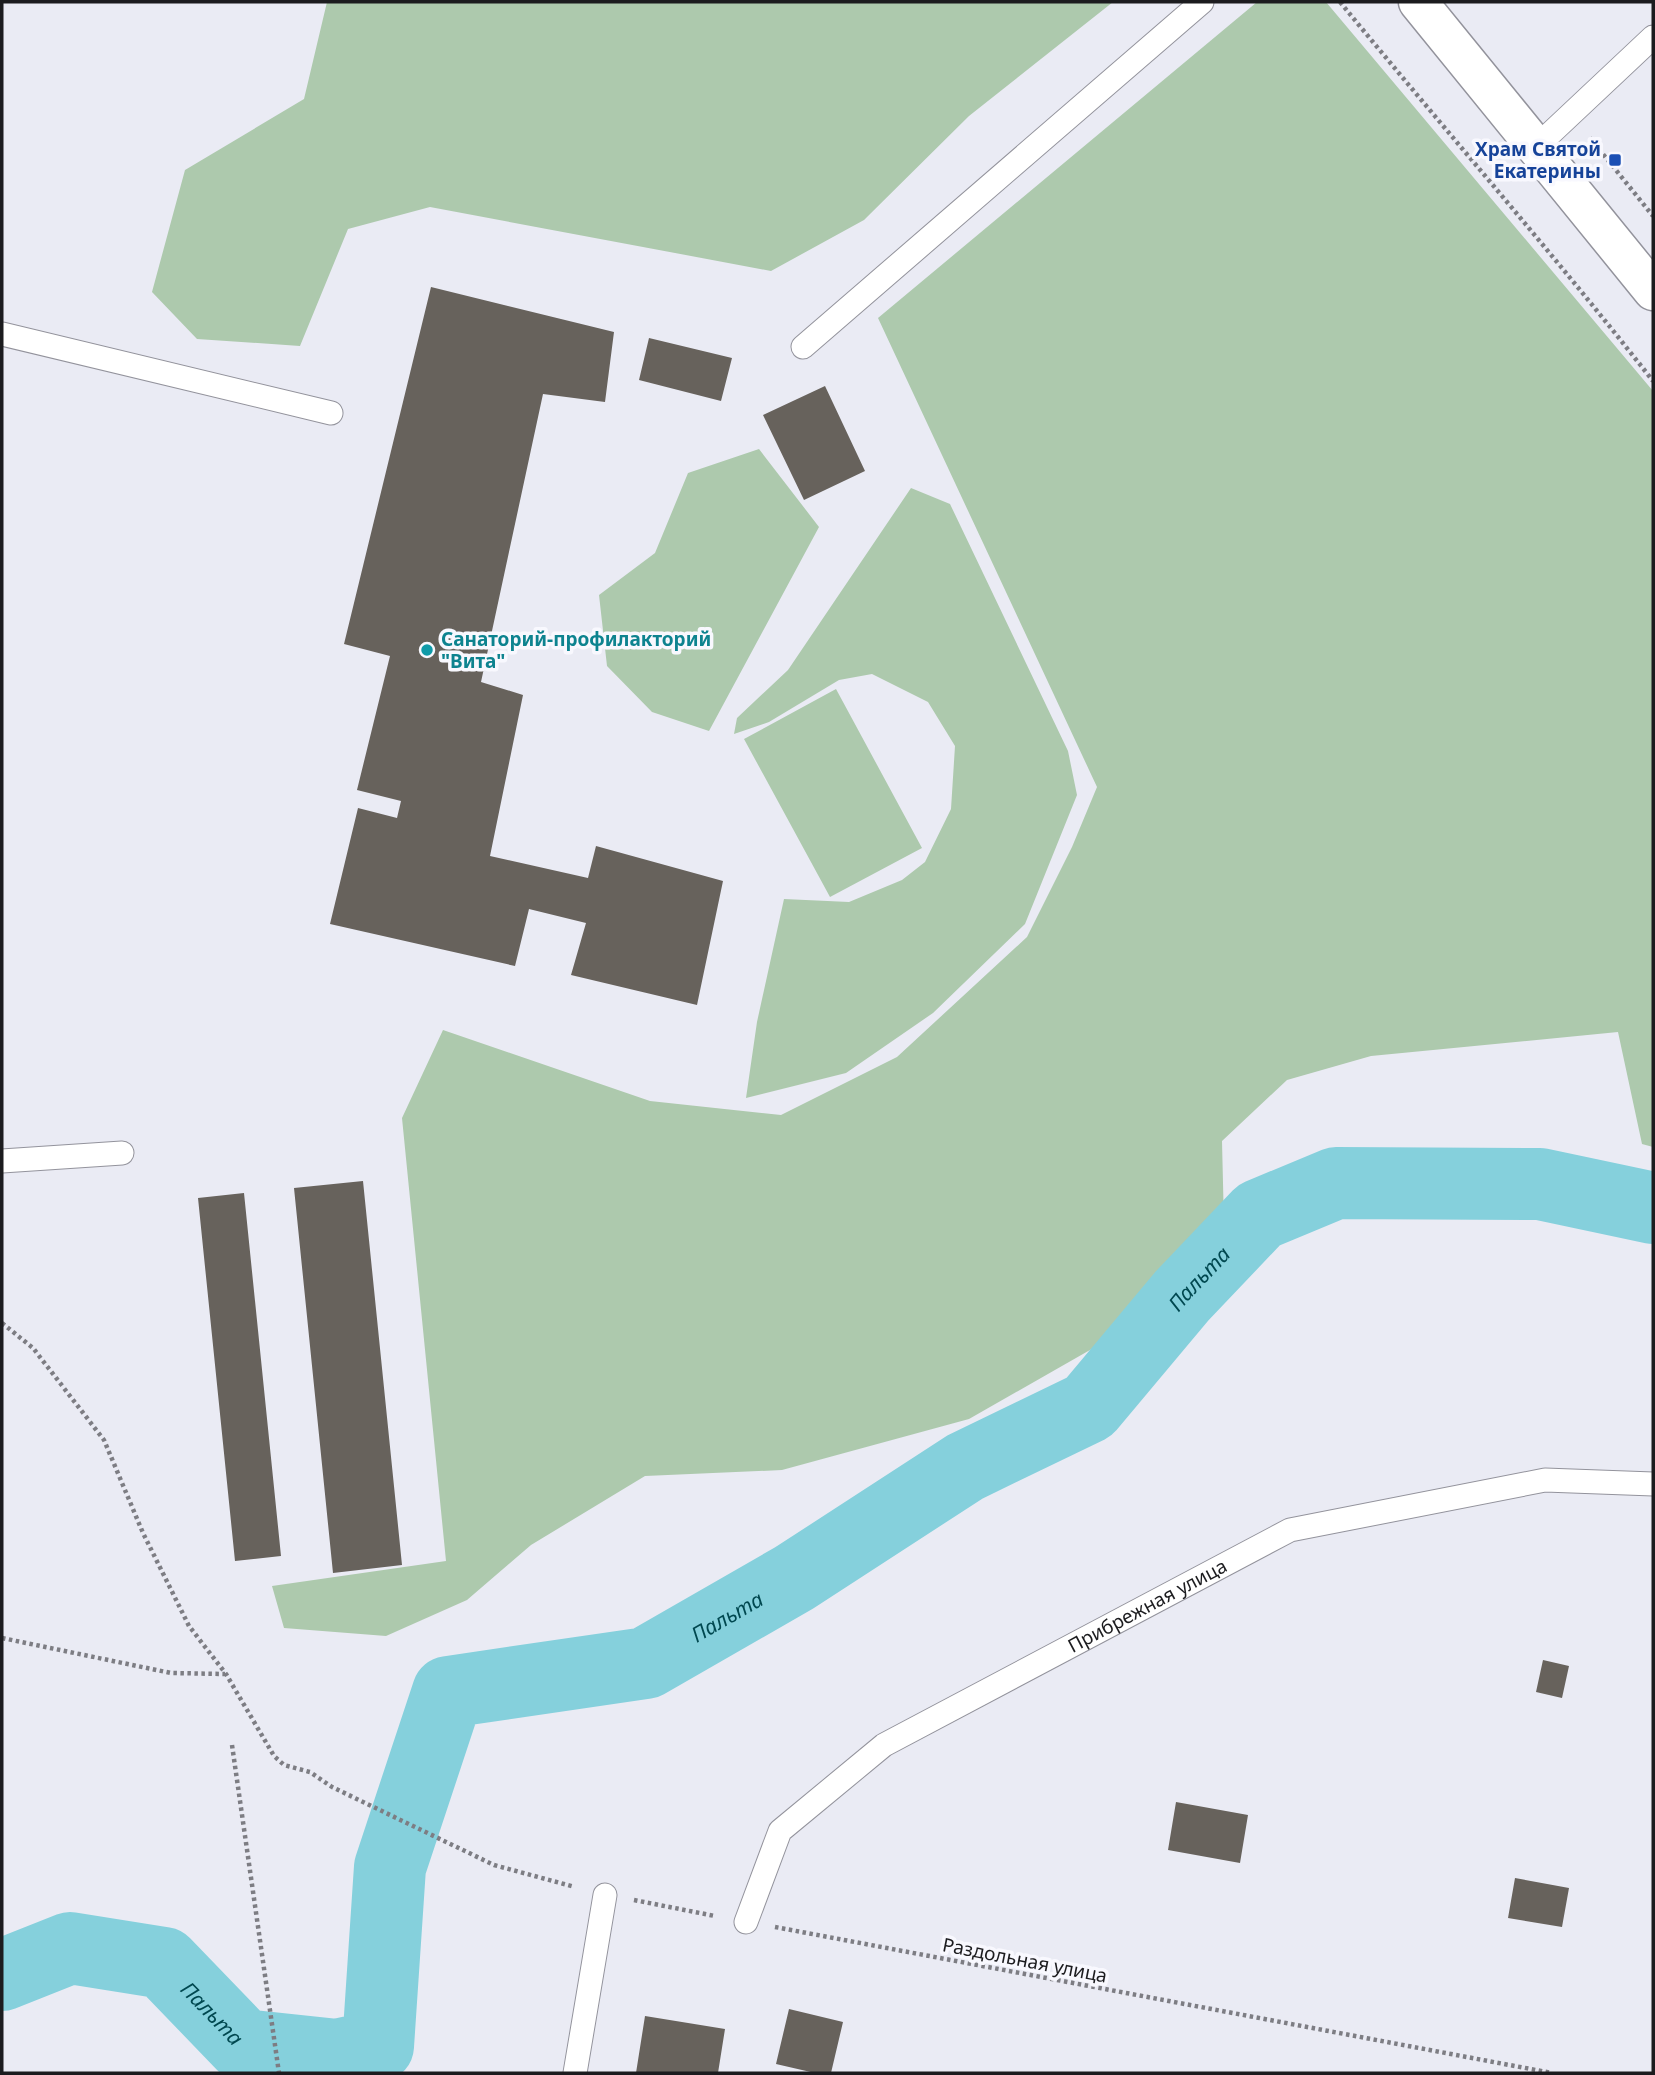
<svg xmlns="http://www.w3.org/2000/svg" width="1655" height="2075" viewBox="0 0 1655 2075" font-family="'Noto Sans',sans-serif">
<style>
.green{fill:#adc9ad}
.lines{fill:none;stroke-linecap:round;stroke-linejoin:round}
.river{stroke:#85d0dc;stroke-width:72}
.building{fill:#67625c}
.lane-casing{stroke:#93939c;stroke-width:25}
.secondary-casing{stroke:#93939c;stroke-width:41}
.path{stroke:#7d7d83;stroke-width:4.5;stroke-dasharray:3.5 3.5;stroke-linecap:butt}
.lane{stroke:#fff;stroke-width:23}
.secondary{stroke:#fff;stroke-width:38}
.transit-dot{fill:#1a4fb4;stroke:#f8f8fe;stroke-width:2.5}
.culture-dot{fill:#0f9aa8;stroke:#f8f8fe;stroke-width:2.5}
.labels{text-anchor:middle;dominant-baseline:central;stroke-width:7;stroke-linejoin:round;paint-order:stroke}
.transit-label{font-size:19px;font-weight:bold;fill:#164399;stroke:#f8f8fe;text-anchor:end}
.culture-label{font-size:19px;font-weight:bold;fill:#0d838f;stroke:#f8f8fe;text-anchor:start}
.street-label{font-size:19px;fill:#1c1c1f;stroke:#f8f8fe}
.water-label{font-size:21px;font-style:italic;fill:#004850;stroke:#f8f8fe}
</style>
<rect width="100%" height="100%" fill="#eaebf4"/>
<path class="green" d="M327,2h786l-144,114 -105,104 -93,51 -341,-64 -82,22 -48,117 -103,-7 -45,-47 33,-122 119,-71z
M1257,2h69l327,389v756l-11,-3 -24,-112 -247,24 -84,24 -65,61 2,84 -106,109 -149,85 -187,51 -137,6 -114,69 -64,55 -81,36 -102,-8 -12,-42 174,-25 -44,-443 41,-88 207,71 131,14 116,-58 130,-120 45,-90 25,-60 -219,-469z
M759,449l60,78 -110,204 -57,-19 -45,-46 -8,-71 56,-42 33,-80z
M911,488l39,16 118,247 9,44 -52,129 -92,89 -87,60 -100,25 11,-76 27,-123 65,3 53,-22 23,-18 26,-53 4,-63 -27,-44 -56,-28 -33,6 -70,42 -35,12 3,-16 51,-48z
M836,689l86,159 -92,49 -86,-158z"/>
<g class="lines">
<path class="river" id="s1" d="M2,1975l68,-27 94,15 79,82 94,10 41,-9 12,-179 58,-175 198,-29 148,-85 171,-111 124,-60 93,-111 77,-81 77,-32 204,1 113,24"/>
</g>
<path class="building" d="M431,287l183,45 -9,70 -62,-8 -62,288 42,13 -33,161 98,22 8,-32 127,35 -26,124 -126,-30 15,-52 -57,-14 -14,57 -185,-42 28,-116 39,10 4,-17 -44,-11 33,-134 -46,-12z
M649,338l83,20 -11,43 -82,-21z
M825,386l40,85 -61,29 -41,-85z
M363,1181l39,384 -69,8 -39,-385z
M244,1193l37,363 -46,5 -37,-363z
M1543,1660l26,6 -7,32 -26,-6z
M1176,1802l72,13 -8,48 -72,-13z
M1515,1878l54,10 -7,39 -54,-9z
M789,2009l54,13 -12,51h-16l-39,-9z
M645,2016l80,13 -7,44h-82z"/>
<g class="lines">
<defs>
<g id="lane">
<path d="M1536,147l117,-110"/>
<path d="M2,334l329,79"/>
<path d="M803,347l399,-345"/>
<path d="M2,1161l120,-8"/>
<path id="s2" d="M746,1922l34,-91 104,-86 406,-215 255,-50 108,4"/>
<path d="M575,2073l30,-178"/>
</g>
<path id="secondary" d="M1418,2l235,289"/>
</defs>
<use href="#lane" class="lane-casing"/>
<use href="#secondary" class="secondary-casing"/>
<path class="path" d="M1340,2c104,127 212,250 313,379
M1590,138l63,78
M2,1323l31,25 71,92 39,93 46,93 37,48 48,82 10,9 26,7 22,15 162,78 81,22
M2,1638l169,35 54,1
M232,1745l47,328
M634,1900l81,16
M775,1927l777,146"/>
<use href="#lane" class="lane"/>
<use href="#secondary" class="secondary"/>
</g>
<rect class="transit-dot" x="1608" y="153" width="14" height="14" rx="3.5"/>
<circle class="culture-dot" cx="427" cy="650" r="7"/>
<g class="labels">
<g class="transit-label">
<text x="1601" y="149">Храм Святой<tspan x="1601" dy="22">Екатерины</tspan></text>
</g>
<g class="culture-label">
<text x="441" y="639">Санаторий-профилакторий<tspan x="441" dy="22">"Вита"</tspan></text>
</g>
<g class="street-label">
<text stroke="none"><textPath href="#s2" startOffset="530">Прибрежная улица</textPath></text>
<text transform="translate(1025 1960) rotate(11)">Раздольная улица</text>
</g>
<g class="water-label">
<text stroke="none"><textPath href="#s1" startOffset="1664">Пальта</textPath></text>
<text stroke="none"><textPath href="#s1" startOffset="1076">Пальта</textPath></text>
<text stroke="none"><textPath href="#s1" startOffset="238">Пальта</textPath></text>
</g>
</g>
<rect width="1655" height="2075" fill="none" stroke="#1c1c1f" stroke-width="7"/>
</svg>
